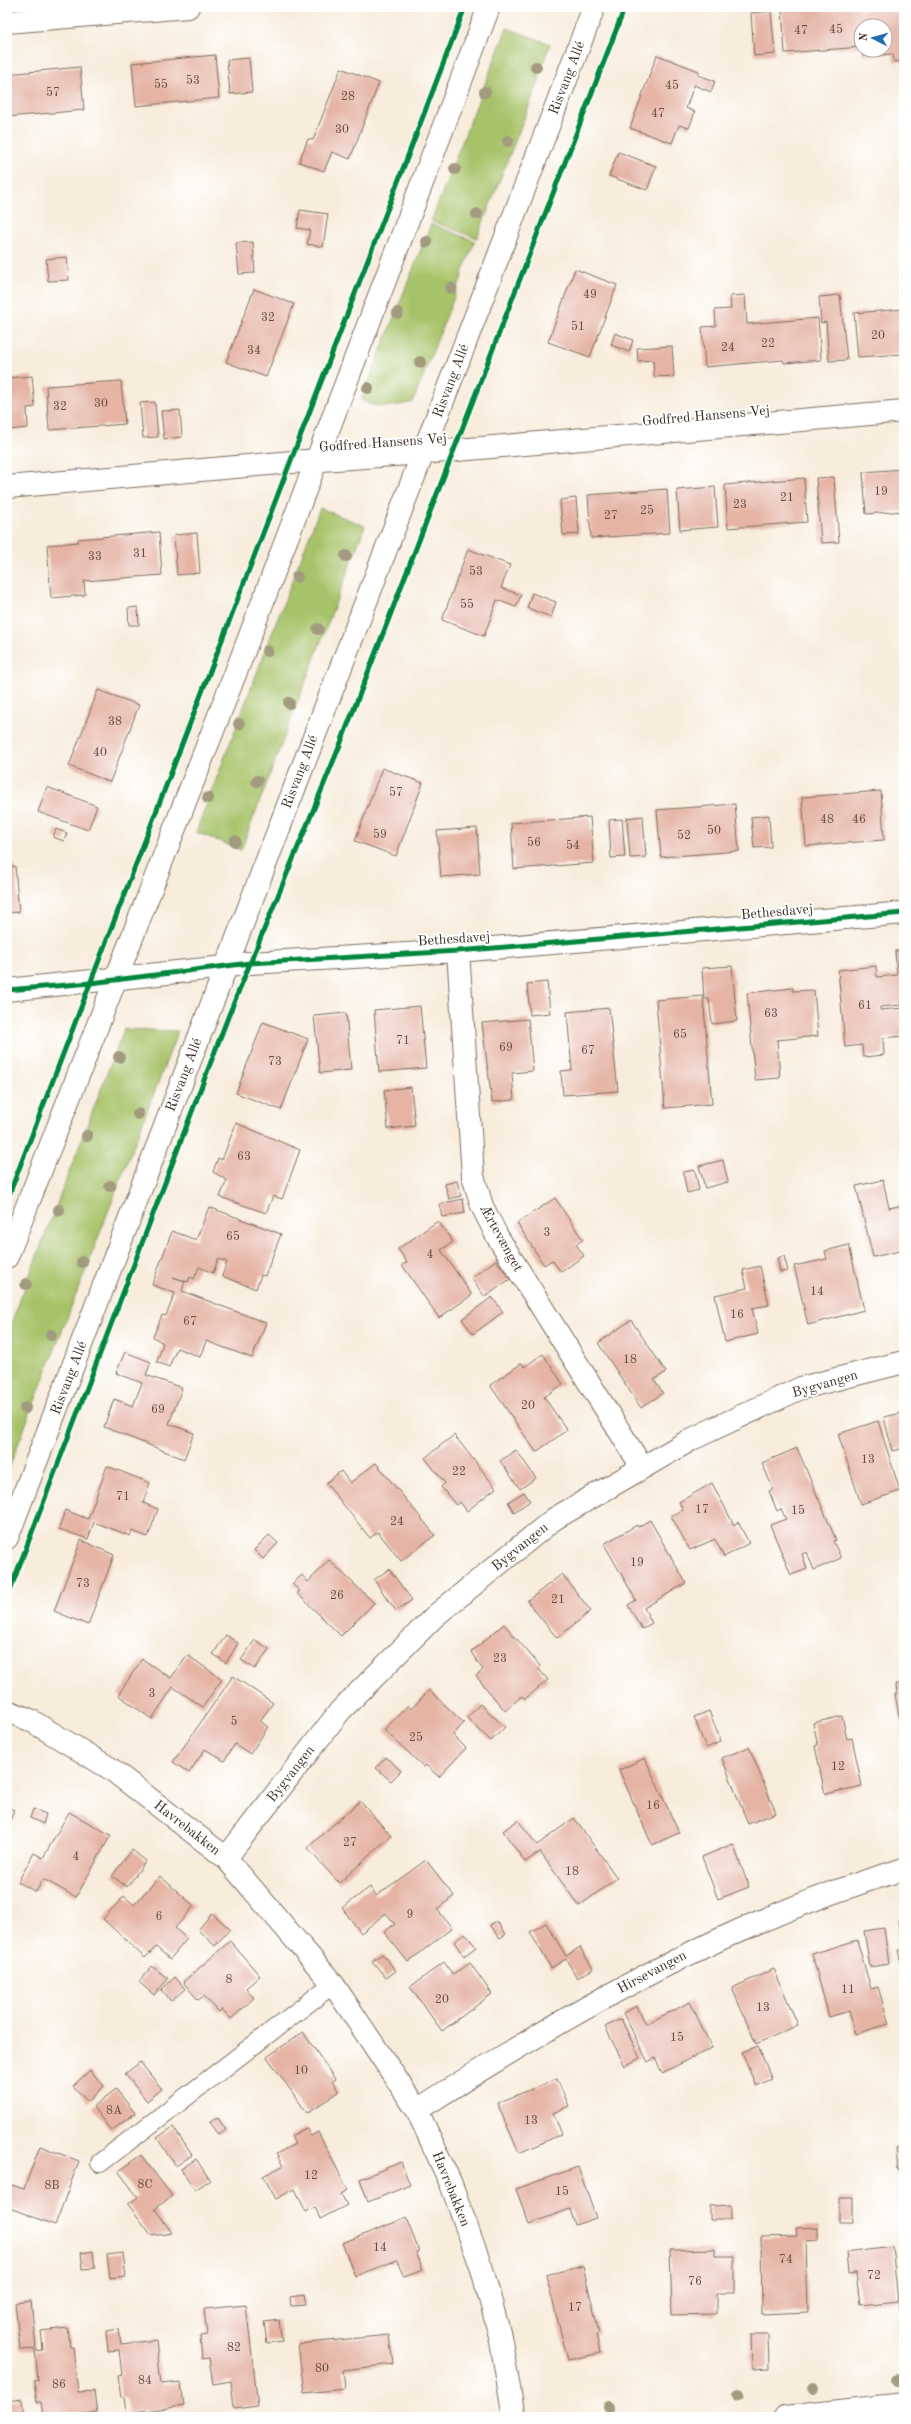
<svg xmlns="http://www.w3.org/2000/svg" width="911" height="2424" viewBox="0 0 911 2424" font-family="'Old Standard TT',serif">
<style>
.green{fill:#a7c369;stroke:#717644}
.building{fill:#e5b4a4}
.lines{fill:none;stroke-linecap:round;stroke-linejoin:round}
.service-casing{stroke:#7d6e60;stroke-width:20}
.minor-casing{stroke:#7d6e60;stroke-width:24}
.tertiary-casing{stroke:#7d6e60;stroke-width:24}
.service{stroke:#fff;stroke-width:18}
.minor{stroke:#fff;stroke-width:22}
.tertiary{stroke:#fff;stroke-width:22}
.cycleway-casing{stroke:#fff;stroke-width:8}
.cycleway{stroke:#00873e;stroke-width:5}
.tree{fill:#a29b7f}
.labels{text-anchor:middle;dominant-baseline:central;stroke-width:4;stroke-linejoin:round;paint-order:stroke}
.number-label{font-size:12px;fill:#664c40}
.street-label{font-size:14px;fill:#3b2a1e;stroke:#fff}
</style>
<rect width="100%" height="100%" fill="#fff"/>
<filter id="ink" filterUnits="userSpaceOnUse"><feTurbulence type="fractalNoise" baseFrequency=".025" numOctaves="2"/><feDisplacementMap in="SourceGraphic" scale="8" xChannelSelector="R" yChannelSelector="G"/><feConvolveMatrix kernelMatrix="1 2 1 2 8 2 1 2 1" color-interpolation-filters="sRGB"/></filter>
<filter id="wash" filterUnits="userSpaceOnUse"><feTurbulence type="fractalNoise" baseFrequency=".012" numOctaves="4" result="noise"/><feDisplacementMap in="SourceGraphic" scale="16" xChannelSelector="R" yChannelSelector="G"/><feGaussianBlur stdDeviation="0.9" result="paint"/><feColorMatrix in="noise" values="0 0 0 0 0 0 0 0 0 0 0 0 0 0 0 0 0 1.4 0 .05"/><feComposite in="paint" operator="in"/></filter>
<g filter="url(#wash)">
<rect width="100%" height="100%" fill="#f8ecdb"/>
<path class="green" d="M507,28l43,16 -12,33 2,1 -63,160 -46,-17z
M431,224l44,17 -13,32 1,1 -50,128c-15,4 -38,8 -52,-2l5,-12z
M320,508l45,18 -124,324 -45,-18z
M124,1029l54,2 -171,442v-139z"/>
<g id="blocks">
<path class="building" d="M818,7h41v3l45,-3v54l-10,1 -1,-8 -30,2 -1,-6h23v-24h-24v21l-76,6 -3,-43z
M771,11l4,43 -21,2 -3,-43z
M215,55l4,43 -83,8 -4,-43z
M657,55l42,16 -1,4 17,6 -4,11 -17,-7 -8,23 9,4 -6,16 -10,-3 -7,18 -42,-15z
M249,58l3,34 -22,2 -3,-34z
M80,67l4,43 -77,7v-43z
M341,68l38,15 -29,76 -18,-7 -8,19 -25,-9 9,-23 5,1z
M618,152l38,14 -9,24 -38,-14z
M300,210l28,4 -5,33 -16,-3 3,-14 -13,-2z
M253,242l2,31 -16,1 -3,-31z
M67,257l2,23 -21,1 -2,-22z
M575,269l42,16 -27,72 -42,-15z
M254,289l40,15 -28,73 -40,-15z
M745,295l2,29 71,-6 3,42 -37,3 -1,-3 -78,7 -3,-40 14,-1 -1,-16 16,-1 -1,-13z
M840,295l7,65 -18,1 -3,-39 -5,1 -2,-26z
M904,309v45l-46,3 -4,-44z
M615,333l18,7 -4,12 -18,-7z
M672,346l2,30 -20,1 -1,-17 -15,1 -1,-13z
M32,376l3,31 -8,1 1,20 -18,2 -3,-52z
M121,381l4,43 -76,6 -3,-44z
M155,402l3,35 -15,1 -3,-35z
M180,410l2,27 -18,2 -3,-28z
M904,469v42l-38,3 -3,-42z
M834,477l5,65 -18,1 -5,-65z
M804,478l3,44 -79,6 -3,-43z
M715,487l3,40 -38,3 -3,-40z
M667,489l3,44 -79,5 -3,-43z
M576,498l3,36 -16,1 -3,-35z
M159,532l3,43 -78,6 1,14 -34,3 -4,-53 31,-3v-3z
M197,533l3,40 -23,2 -3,-40z
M468,549l42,16 -9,23 20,7 -5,12 -19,-7 -13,36 -42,-16z
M532,593l24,9 -5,15 -24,-9z
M138,607l1,18h-10l-1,-17z
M98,690l41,15 -29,77 -41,-16z
M382,768l41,15 -27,73 -41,-15z
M47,787l50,19 -9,24 -50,-18z
M881,791l3,49 -78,6 -4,-49z
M735,804l4,47 -78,6 -4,-47z
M769,815l2,32 -17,1 -3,-31z
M643,816l3,41 -16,1 -3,-40z
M590,817l4,46 -80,6 -3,-46z
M622,819l3,38 -14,1 -2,-38z
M477,828l3,46 -39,3 -4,-46z
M56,829l11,4 -3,8 -11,-4z
M15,866l4,46 -12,1v-46z
M895,951h9v51l-1,3 -23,2v3l24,-2v28l-21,2 1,17 -21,2 -1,-12 -17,2 -7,-77 38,-4 1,11 20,-2z
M732,966l5,55 -25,3 -3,-25h-5l-2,-31z
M547,982l3,31 -20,2 -3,-31z
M793,988v3l21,-1 4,46 -41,4 3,38 -25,2 -8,-87z
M703,996l9,108 -47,4 -9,-108z
M420,1006l6,62 -47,4 -5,-62z
M609,1008l9,83 -55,4 -2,-24 11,-1 -5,-58z
M346,1013l5,57 -31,3 -6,-57z
M528,1019l5,52 -21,2 2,27 -22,2 -10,-79z
M263,1022l45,17 -27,71 -45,-17z
M411,1087l4,39 -27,3 -4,-39z
M236,1123l64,27 -18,49 -9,-3 -7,17 -46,-16 7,-17 -14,-8 5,-14 4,2z
M723,1160l5,22 -23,6 -6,-22z
M695,1170l4,20 -12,3 -4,-21z
M883,1180l6,28 15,-3v45l-31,7 -17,-71z
M457,1181l4,15 -12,3 -4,-15z
M555,1198l28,42 -7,4 8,12 -23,16 -9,-12 -8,5 -27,-42z
M463,1199l2,14 -23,4 -3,-13z
M209,1207l72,27 -16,42 -4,-1 -5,14 -34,-13 5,-14 -9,-3 -5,14 -14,-6 -5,12 -4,-2 -2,5 -15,-5 12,4 -3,10 84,32 -14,35 -46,-17 -6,16 -23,-9 -8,19 -12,-5 6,-19 -10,-6 9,-22 4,1 9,-23 -23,-8 20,-54 24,9z
M438,1221l15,21 -12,8 31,45 -33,23 -37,-53 5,-3 -9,-13z
M849,1245l15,65 -56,15 -14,-59 33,-7 -2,-8z
M784,1256l4,15 -8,1 -3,-14z
M496,1260l14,19 -25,18 -14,-19z
M760,1266l9,39 -17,3 6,26 -33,8 -10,-47 32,-7 -4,-18z
M492,1297l11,15 -30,22 -11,-15z
M631,1320l35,52 -12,8 9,13 -22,15 -43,-65z
M125,1352l26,10 -5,13 36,13 -13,36 25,9 -10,26 -80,-32 10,-28 19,7 9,-23 -26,-10z
M543,1354l20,30 -19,13 23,33 -31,22 -46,-67 32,-22 2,4z
M902,1413l2,35 -12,3 -8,-34z
M878,1421l22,70 -39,13 -23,-70z
M454,1435l42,53 -29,23 -7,-9 -4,3 -15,-18 4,-4 -20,-25z
M797,1448l39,92 -3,1 8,17 -27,12 -7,-18 -5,2 5,15 -16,6 -21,-50 16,-6 -5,-10 -4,2 -8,-20 4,-2 -11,-26z
M516,1450l20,28 -16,11 -20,-28z
M376,1463l59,72 -34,26 -23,-29 -8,6 -44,-55 15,-12 9,12z
M107,1466l43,17 -7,20 15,6 -10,28 -16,-6 -2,5 -36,-14 -6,17 -29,-10 6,-19 23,9z
M712,1483l22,42 4,-3 11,21 -25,14 -9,-18 -25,11 -19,-34 12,-6 -4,-8z
M524,1492l6,9 -16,11 -6,-10z
M650,1520l36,63 -42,25 8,15 -10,6 -14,-24 8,-5 -32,-56 33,-19 1,2z
M269,1535l9,8 -15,16 -9,-9z
M81,1540l33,15 -26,70 -34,-14z
M329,1560l45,43 -33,33 -44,-43 3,-2 -8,-7 10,-9 6,7z
M389,1569l23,31 -16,11 -22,-31z
M562,1574l29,37 -34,27 -30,-37z
M504,1624l36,42 -2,2 10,12 -23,19 -3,-3 -17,15 -29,-35 7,-6 -12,-18z
M226,1635l12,8 -12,20 -13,-9z
M255,1640l14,9 -14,20 -14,-9z
M187,1655l35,24 -19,28 -30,-20 -21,32 -34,-24 24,-36 29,19z
M233,1676l40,27 -13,18 8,6 -18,27 -15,-10 -11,17 -19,-12 -16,24 -16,-11z
M904,1683v54h-1l-8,-43h2l-1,-10z
M429,1690l35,33 -11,12 13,13 -27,29 -13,-12 -2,2 -40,-37 24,-25 3,4z
M480,1704l25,23 -14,14 -24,-23z
M709,1711l12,31 -15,6 -12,-31z
M842,1716l5,23 5,-1 10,48 -37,8 -10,-48 3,-1 -5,-22z
M749,1747l27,66 -28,11 -26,-66z
M386,1757l15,14 -10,10 -15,-13z
M645,1758l34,75 -27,12 -33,-75z
M360,1801l31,35 -52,47 -32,-35z
M7,1807l7,3 -7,20z
M33,1809l13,5 -3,10 -13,-6z
M69,1812l42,23 -35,62 -33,-18 -7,13 -18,-10 16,-29 9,5z
M574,1818l43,60 -38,28 -39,-54 -15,10 -22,-31 15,-11 19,25z
M733,1844l16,43 -31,12 -16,-42z
M132,1850l14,11 -19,26 -15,-11z
M426,1860l28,36 -17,13 15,19 -44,34 -24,-30 11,-8 -9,-11 -25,20 -19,-25 28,-21 6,9z
M160,1876l34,30 -19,22 12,11 -17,20 -14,-12 -11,11 -42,-39 21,-23 10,9z
M212,1913l18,16 -15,17 -17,-16z
M904,1920v43h-3l-3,-13h5l-5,-29z
M497,1921l9,13 -6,4 -10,-13z
M546,1923l20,33 14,-9 13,22 -16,9 -11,-19 -15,9 -21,-36z
M884,1928l5,36 -19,3 -6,-36z
M465,1933l11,14 -12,9 -10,-14z
M857,1940l14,49 7,-2 11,37 -34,10 -6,-23 -20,6 -17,-63z
M230,1941l30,35 -14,12 8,10 -23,21 -9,-10 -3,3 -15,-16 -6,4 -15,-18z
M382,1954l14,17 -10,7 -14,-17z
M444,1962l9,13 17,-12 22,31 -50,37 -32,-44z
M152,1966l16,13 -14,16 -15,-13z
M774,1969l24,56 -42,19 -24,-56z
M175,1977l10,12 -14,12 -10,-11z
M690,2002l22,46 -50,25 -7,-15 -7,4 -25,-49 14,-7 9,18z
M621,2019l19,39 -15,8 -20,-39z
M303,2032l32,47 -3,2 7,11 -32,21 -40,-56z
M758,2046l14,33 -16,7 -14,-34z
M140,2062l22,27 -15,12 -22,-27z
M90,2070l14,16 -16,16 -15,-16z
M557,2079l12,27 -16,7 9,21 -43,19 -22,-50z
M116,2089l19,24 -24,18 -18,-24z
M217,2117l9,13 -7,5 -9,-13z
M173,2127l19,28 -16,11 -19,-28z
M306,2128l5,8 7,-4 30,58 -7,4 6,11 -27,14 -5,-12 -9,5 -11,-23 -19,10 -13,-23 20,-10 -7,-12 19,-10 -4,-8z
M40,2146l39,15 -24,64 -48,-18v-9l5,-13 12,4z
M904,2148v21l-6,1 -2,-21z
M141,2155l31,41 -17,13 17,24 -20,3 -24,-32 10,-7 -20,-26z
M196,2159l14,21 -15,10 -14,-21z
M401,2162l9,23 -42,17 -8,-23z
M578,2167l18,51 -21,7 -5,-16 -41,15 -13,-35z
M839,2198h14v24h-14z
M731,2205v15h-21v-14z
M406,2218l13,33 -3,1 7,18 -19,7 -7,-17 -42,16 -13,-33z
M819,2227v13l-13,1 2,71 -46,2 -1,-77 36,-1 -1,-8z
M892,2246l6,55 -38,4 -4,-32 -8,1 -2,-22z
M715,2249v7h20v37h-19v21l-44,1 -2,-65z
M93,2251l2,17 -12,1 -2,-16z
M123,2253l3,23 -16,2 -3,-23z
M583,2266l16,67 -3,1 4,19 -32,7 -22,-85z
M304,2295l2,10 -15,1 -1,-9z
M904,2296v45h-1l-4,-44z
M31,2301l5,48 -16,1 -5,-47z
M246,2305l12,101 -24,3 -3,-28 -18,3 -4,-26 -7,1 -2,-23 7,-1 -3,-26z
M279,2320l3,21 -15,2 -3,-21z
M68,2328l2,19h3l5,45 16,-1 3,22 -26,4h-28l-2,-15h-4l-3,-21 4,-1 -3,-29 8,-1 -2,-19z
M119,2329l2,15 35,-4 5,44 20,-2 3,24 -57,7 -2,-16h-4l-3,-21 4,-1 -3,-25 -11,1 -2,-20z
M389,2335l4,29 -50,6 2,19 -41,4 -6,-49z
M751,2335h17l1,33 -17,1z
M7,2396l1,5 14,-2 2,18h-17z"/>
</g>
</g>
<g filter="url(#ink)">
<use href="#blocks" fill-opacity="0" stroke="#7d6e60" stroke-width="1"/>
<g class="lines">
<defs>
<path id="service" d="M100,2163l233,-179"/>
<path id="minor" d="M7,22l181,-15
M7,487l285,-25 131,-9 481,-42
M458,951l15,225 9,30 15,30 145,231
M7,990l217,-23
M7,1711l23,9 81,49 115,89 107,126 84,126 34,74 31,85 18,67 14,81
M226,1858l114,-147 95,-95 119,-97 138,-80 109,-51 103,-26
M417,2110c153,-98 312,-189 487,-241
M785,2417l119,-13"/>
<path id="tertiary" d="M224,967l26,-4 208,-12 446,-38
M7,1257l234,-598 248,-652
M7,1538l587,-1531"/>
</defs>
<use href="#service" class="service-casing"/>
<use href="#minor" class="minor-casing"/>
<use href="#tertiary" class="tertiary-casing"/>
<use href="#service" class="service"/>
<use href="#minor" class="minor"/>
<use href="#tertiary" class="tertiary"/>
<defs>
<path id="cycleway" d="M7,990l84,-7 159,-20 208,-12 446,-38
M7,1200l458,-1193
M7,1598l221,-581 112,-272 285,-738"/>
</defs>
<use href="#cycleway" class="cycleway-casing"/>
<use href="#cycleway" class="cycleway"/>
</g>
<g class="tree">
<circle cx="536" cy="67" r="6"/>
<circle cx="485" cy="92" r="6"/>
<circle cx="508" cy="141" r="6"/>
<circle cx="455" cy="169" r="6"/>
<circle cx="477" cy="214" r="6"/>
<circle cx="427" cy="242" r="6"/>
<circle cx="451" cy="288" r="6"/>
<circle cx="398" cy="313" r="6"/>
<circle cx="420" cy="362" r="6"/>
<circle cx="368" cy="388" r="6"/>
<circle cx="346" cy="556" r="6"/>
<circle cx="297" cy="577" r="6"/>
<circle cx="318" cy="629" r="6"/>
<circle cx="267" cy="651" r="6"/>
<circle cx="289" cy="703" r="6"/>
<circle cx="239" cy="724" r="6"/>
<circle cx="257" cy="781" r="6"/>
<circle cx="208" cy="798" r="6"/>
<circle cx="235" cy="841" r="6"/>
<circle cx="119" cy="1057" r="6"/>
<circle cx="138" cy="1114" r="6"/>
<circle cx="87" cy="1136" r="6"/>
<circle cx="110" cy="1186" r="6"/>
<circle cx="59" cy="1210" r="6"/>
<circle cx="82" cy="1262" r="6"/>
<circle cx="26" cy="1284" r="6"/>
<circle cx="51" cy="1335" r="6"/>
<circle cx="25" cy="1408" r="6"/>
<circle cx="897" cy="2380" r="6"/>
<circle cx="813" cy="2388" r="6"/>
<circle cx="739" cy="2394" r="6"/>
<circle cx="609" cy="2407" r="6"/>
</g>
</g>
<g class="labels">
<g class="number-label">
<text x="836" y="30">45</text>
<text x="801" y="31">47</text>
<text x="193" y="81">53</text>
<text x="161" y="85">55</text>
<text x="672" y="86">45</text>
<text x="53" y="93">57</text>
<text x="348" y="97">28</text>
<text x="658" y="114">47</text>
<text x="342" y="130">30</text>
<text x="590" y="295">49</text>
<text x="268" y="318">32</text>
<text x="578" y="327">51</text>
<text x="878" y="336">20</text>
<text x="768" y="344">22</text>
<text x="728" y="348">24</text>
<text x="254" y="351">34</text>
<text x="101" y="404">30</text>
<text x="60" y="407">32</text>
<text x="881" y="492">19</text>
<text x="787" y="498">21</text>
<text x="740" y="505">23</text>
<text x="647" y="511">25</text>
<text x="611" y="516">27</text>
<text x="140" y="554">31</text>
<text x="95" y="557">33</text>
<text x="476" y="572">53</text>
<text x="467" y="605">55</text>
<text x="115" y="722">38</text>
<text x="100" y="753">40</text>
<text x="396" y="793">57</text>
<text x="827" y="820">48</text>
<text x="859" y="820">46</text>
<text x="714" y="831">50</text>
<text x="380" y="835">59</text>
<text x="684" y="836">52</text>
<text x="534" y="843">56</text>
<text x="573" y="846">54</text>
<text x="865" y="1006">61</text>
<text x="771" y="1014">63</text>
<text x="680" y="1035">65</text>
<text x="403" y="1041">71</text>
<text x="506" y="1048">69</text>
<text x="588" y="1051">67</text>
<text x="275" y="1062">73</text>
<text x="244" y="1157">63</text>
<text x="547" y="1233">3</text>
<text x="233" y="1237">65</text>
<text x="430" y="1255">4</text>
<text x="817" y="1292">14</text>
<text x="737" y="1315">16</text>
<text x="190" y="1322">67</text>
<text x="630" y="1360">18</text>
<text x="528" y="1406">20</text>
<text x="158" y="1410">69</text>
<text x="868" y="1460">13</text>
<text x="459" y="1472">22</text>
<text x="123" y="1497">71</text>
<text x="702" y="1510">17</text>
<text x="798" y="1511">15</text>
<text x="397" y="1522">24</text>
<text x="637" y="1563">19</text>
<text x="83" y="1584">73</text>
<text x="337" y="1596">26</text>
<text x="558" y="1600">21</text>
<text x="500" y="1659">23</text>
<text x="152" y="1694">3</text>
<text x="234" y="1722">5</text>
<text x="416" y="1738">25</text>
<text x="838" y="1767">12</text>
<text x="653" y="1806">16</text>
<text x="350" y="1843">27</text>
<text x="76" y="1857">4</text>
<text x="572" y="1872">18</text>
<text x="410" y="1915">9</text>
<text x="159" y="1917">6</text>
<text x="229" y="1980">8</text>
<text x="848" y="1990">11</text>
<text x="442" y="2000">20</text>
<text x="763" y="2008">13</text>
<text x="677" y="2038">15</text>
<text x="301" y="2071">10</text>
<text x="114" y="2111">8A</text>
<text x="531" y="2121">13</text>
<text x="311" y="2176">12</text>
<text x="145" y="2185">8C</text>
<text x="52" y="2186">8B</text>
<text x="562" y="2192">15</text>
<text x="380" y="2248">14</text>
<text x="786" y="2260">74</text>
<text x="874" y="2276">72</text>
<text x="695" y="2282">76</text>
<text x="575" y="2308">17</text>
<text x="234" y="2348">82</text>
<text x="322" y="2369">80</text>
<text x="145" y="2381">84</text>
<text x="59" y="2385">86</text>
</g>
<g class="street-label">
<text transform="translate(567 78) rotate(-69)">Risvang Allé</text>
<text transform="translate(451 381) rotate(-69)">Risvang Allé</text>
<text transform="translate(706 416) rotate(-5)">Godfred Hansens Vej</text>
<text transform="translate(383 443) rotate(-4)">Godfred Hansens Vej</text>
<text transform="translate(300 772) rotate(-69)">Risvang Allé</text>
<text transform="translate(777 912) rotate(-5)">Bethesdavej</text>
<text transform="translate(454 939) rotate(-4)">Bethesdavej</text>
<text transform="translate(184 1075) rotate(-69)">Risvang Allé</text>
<text transform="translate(501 1238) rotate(61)">Ærtevænget</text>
<text transform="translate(69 1378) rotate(-69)">Risvang Allé</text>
<text transform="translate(825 1384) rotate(-16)">Bygvangen</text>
<text transform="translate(520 1547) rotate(-39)">Bygvangen</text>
<text transform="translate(291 1774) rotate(-52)">Bygvangen</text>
<text transform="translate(187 1828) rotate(38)">Havrebakken</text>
<text transform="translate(652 1972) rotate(-28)">Hirsevangen</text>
<text transform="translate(451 2189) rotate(68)">Havrebakken</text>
</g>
</g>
<rect width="911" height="2424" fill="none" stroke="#fff" stroke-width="24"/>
<g transform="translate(873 38) rotate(276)"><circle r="19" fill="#ffffff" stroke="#b1aaa5"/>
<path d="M0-3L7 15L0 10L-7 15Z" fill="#1f6fb2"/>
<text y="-6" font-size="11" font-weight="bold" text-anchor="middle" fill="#3b2a1e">N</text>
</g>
</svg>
